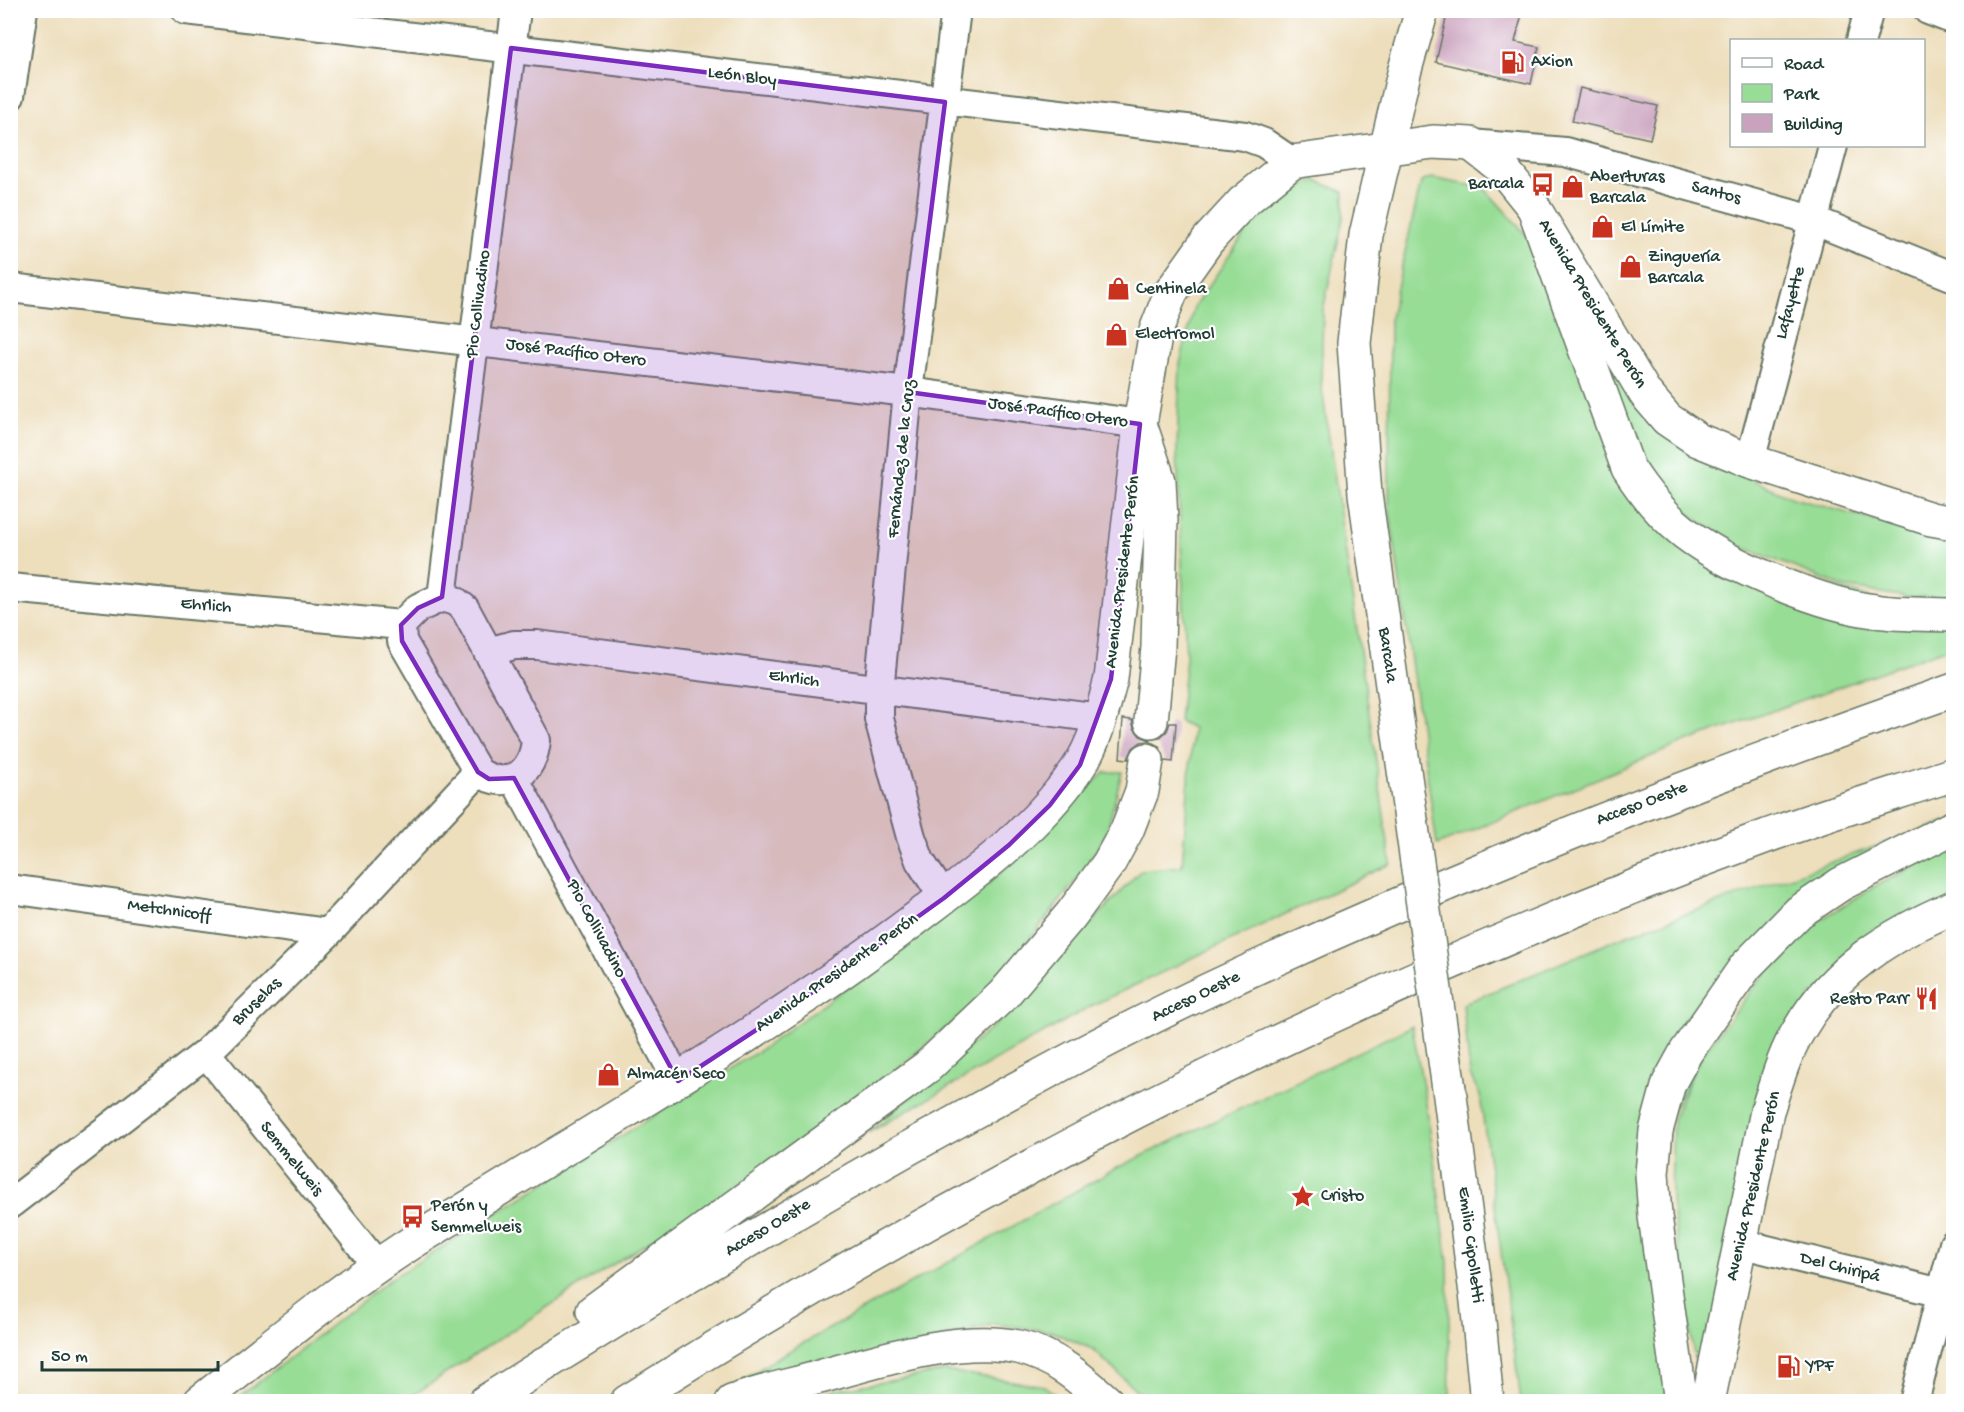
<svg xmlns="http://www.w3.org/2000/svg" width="1964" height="1412" viewBox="0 0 1964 1412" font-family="'Gochi Hand',sans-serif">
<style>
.green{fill:#98dd96;stroke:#5c8d65;stroke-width:1.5}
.building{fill:#caa2be}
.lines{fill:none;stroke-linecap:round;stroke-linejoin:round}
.street-casing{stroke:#677564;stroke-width:32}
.secondary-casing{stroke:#677564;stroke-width:36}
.highway-casing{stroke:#677564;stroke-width:36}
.street{stroke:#fff;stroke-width:28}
.secondary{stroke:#fff;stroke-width:33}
.highway{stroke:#fff;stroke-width:33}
.secondary-bridge-casing{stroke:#677564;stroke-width:36;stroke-linecap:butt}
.secondary-bridge{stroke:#fff;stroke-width:33}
.marked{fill:#7b2cbf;fill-opacity:0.2;stroke:#7b2cbf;stroke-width:4.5;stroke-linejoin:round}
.labels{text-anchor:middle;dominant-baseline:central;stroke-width:4.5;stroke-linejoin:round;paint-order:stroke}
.poi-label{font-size:18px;fill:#1f3d34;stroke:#fff;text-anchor:start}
.street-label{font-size:18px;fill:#1f3d34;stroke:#fff}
</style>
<rect width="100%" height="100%" fill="#fff"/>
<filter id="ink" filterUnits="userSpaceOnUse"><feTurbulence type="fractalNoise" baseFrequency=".0167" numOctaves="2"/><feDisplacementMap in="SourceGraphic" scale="12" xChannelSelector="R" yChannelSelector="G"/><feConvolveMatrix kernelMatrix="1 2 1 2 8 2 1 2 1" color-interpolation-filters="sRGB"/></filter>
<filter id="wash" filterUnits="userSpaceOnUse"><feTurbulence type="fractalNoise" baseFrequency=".008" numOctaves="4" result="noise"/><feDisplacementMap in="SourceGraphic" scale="24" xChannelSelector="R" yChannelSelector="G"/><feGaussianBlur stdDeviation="1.35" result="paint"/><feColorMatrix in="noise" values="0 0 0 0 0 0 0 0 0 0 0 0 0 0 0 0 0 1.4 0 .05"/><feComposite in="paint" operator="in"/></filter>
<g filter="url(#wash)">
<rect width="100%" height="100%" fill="#eddebc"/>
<path class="green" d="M1431,178l53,10 46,51 16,33 79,221 39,40 289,91v22l-265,95 -251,104 -48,-340 1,-187 31,-136z
M1315,180l29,12 -1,27 -20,91 -2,72 70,482 -300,142 -223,127 135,-115 138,-148 41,-4 11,-138 -14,-7 7,-63 -9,-207 3,-87 14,-57 51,-74 35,-35z
M1591,329l113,129 89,40 160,44v55h-46l-63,-10 -107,-42 -47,-30 -35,-33 -25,-46z
M1105,772h17l-16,63 -25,39 -94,120 -173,144 -213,134 -197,129 -171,1 159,-124 370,-229 230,-168z
M1953,819l-193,125 -113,215 25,242h-151l-41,-306 -10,-20 -7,-71 164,-69z
M1953,848v49l-143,100 -108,378 -6,-6 -25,-168 2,-83 27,-61 57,-74 55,-58 65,-40z
M1412,1026l14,77 22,159 2,139h-302l-56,-52 -42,-18 -55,-7 -248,66 -10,-5 36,-25 344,-192z
M946,1371l98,15 21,15 -141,1 -24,-3 -10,3h-88l28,-11z"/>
<g id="blocks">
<path class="building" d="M1448,10h75l-8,32 24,5 -8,37 -95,-22z
M1580,88l78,18 -8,33 -78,-18z
M1123,719l9,1 2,8 6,8 10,4 9,-2 8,-7 3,-8h6l-3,39 -8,-1 -6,-15 -10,-5 -8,1 -8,6 -5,11 -8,-1z"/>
</g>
</g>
<g filter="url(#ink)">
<use href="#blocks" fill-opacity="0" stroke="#677564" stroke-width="1.5"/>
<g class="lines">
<defs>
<path id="street" d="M186,10l1059,126 19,7 28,19
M1928,10l26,10
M1861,40l8,-30
M10,96l13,-86
M1471,144l94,8 248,68 141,57
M10,288l898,104 232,32
M1750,461l83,-315
M10,588l391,37
M442,597l74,-587
M442,597l13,4 10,8 71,131c-3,33 -27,52 -58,32l-76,-131 -1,-16 17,-17z
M488,652l26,-7h23l563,73
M514,778l164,303
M10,889l318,44
M944,898l-24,-37 -9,-24 -32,-118v-28l29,-299 48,-382
M206,1053l171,212
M10,1204l196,-151 122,-120 150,-161
M1739,1243l202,50
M1914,1402l40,-158"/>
<path id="secondary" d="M1417,862l-52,-368 -11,-151 12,-108 38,-162 18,-63
M1449,1089l28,212 10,101
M200,1402c73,-57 145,-118 224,-167 165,-103 334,-198 490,-315 59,-45 122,-90 164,-152 18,-26 25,-60 33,-89l29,-255 16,-93 15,-39 37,-52 35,-38 49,-40 141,-20 38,2 31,24 32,40 111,185 22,26 31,21 52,21 181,58 23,4
M1708,1402l59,-291c9,-27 17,-57 32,-81 35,-61 92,-96 155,-123"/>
<path id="highway" d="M1534,208l94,260c16,25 34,47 57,65 43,33 137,72 190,78 26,4 53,3 79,4
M1140,424l19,57 2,39 -3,127 -7,74
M593,1311l334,-244 77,-73 67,-79 38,-52 18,-33 15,-39 5,-31
M485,1402c156,-99 313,-193 474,-282 86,-47 173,-95 262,-136 239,-112 484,-207 733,-294
M627,1402c358,-226 740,-420 1137,-565 63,-23 126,-42 190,-63
M732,1402c27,-10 56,-16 84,-24 58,-16 142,-44 202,-31 36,8 62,31 89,55
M1681,1402l-26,-186 -3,-43 4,-42 13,-48 17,-31 60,-86 53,-54 42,-28 113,-57"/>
</defs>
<use href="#street" class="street-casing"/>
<use href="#secondary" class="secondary-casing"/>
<use href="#highway" class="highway-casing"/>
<use href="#street" class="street"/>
<use href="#secondary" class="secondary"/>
<use href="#highway" class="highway"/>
<defs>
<path id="secondary-bridge" d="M1417,862l32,227"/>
</defs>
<use href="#secondary-bridge" class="secondary-bridge-casing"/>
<use href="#secondary-bridge" class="secondary-bridge"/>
</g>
</g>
<path class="marked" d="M511,48l434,54 -37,290 232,32 -29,255 -31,86 -30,40 -41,40 -65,53 -148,106 -118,77 -164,-303 -25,1 -11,-7 -76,-131 -1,-16 17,-17 24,-11z"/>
<defs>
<symbol id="fuel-bare" viewBox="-9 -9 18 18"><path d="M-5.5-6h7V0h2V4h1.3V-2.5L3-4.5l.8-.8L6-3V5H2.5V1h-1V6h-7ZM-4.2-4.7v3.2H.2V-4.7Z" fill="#c8321e" stroke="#fff" stroke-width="2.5" paint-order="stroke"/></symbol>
<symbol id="bus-bare" viewBox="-9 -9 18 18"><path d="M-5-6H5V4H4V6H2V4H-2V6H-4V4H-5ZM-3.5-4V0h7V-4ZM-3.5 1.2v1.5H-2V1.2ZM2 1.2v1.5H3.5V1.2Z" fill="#c8321e" stroke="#fff" stroke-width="2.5" paint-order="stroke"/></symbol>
<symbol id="shop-bare" viewBox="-9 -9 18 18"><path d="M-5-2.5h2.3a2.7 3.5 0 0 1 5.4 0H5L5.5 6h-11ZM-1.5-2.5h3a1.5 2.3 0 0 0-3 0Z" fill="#c8321e" stroke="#fff" stroke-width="2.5" paint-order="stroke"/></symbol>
<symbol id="restaurant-bare" viewBox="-9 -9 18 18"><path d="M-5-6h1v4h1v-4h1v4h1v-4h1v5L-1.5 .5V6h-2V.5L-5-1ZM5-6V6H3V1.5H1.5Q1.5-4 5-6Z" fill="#c8321e" stroke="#fff" stroke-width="2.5" paint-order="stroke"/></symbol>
<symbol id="sight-bare" viewBox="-9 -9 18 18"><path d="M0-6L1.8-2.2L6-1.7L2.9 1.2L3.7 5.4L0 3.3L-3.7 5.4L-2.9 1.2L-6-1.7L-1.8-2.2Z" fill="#c8321e" stroke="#fff" stroke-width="2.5" paint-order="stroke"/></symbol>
</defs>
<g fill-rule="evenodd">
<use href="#fuel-bare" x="1496" y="46" width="33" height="33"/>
<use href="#bus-bare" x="1526" y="168" width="33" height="33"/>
<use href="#shop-bare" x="1556" y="170" width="33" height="33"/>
<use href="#shop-bare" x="1586" y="210" width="33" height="33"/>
<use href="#shop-bare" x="1614" y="250" width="33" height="33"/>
<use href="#shop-bare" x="1102" y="272" width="33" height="33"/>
<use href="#shop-bare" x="1100" y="318" width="33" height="33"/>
<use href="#restaurant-bare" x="1910" y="982" width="33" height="33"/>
<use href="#shop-bare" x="592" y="1058" width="33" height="33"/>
<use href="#sight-bare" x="1286" y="1180" width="33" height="33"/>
<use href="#bus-bare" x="396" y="1200" width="33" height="33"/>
<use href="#fuel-bare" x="1772" y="1350" width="33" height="33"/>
</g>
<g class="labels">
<g class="poi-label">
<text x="1531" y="62">Axion</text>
<text x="1590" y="177">Aberturas<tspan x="1590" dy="21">Barcala</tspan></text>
<text x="1524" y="184" text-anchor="end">Barcala</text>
<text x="1621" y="227">El Límite</text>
<text x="1648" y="257">Zinguería<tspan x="1648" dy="21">Barcala</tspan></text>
<text x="1136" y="289">Centinela</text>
<text x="1135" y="334">Electromol</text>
<text x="1909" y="999" text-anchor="end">Resto Parr</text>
<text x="627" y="1074">Almacén Seco</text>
<text x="1321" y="1196">Cristo</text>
<text x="431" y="1206">Perón y<tspan x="431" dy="21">Semmelweis</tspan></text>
<text x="1806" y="1366">YPF</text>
</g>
<g class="street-label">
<text transform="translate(742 77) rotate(7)">León Bloy</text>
<text transform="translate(1716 193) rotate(15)">Santos</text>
<text transform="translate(1791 303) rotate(-75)">Lafayette</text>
<text transform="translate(479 304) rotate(-83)">Pio Collivadino</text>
<text transform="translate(1592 304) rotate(59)">Avenida Presidente Perón</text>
<text transform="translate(576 353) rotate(7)">José Pacífico Otero</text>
<text transform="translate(1058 413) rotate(8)">José Pacífico Otero</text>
<text transform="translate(902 459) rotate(-84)">Fernández de la Cruz</text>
<text transform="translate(1123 572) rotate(-83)">Avenida Presidente Perón</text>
<text transform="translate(206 606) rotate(5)">Ehrlich</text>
<text transform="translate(1387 655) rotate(82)">Barcala</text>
<text transform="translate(794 679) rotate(8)">Ehrlich</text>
<text transform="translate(1642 804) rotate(-21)">Acceso Oeste</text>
<text transform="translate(169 911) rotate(8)">Metchnicoff</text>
<text transform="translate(596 929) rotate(62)">Pio Collivadino</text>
<text transform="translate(837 973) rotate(-35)">Avenida Presidente Perón</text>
<text transform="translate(1196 997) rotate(-26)">Acceso Oeste</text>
<text transform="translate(257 1002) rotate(-44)">Bruselas</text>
<text transform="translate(291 1159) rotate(51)">Semmelweis</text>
<text transform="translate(1754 1186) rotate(-77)">Avenida Presidente Perón</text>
<text transform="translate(768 1228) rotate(-31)">Acceso Oeste</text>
<text transform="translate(1470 1245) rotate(83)">Emilio Cipolletti</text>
<text transform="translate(1840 1268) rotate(14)">Del Chiripá</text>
</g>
</g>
<rect width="1964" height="1412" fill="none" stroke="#fff" stroke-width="36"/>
<rect x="1730" y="39" width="195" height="108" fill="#ffffff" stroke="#a5b1ae" stroke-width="1.5"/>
<rect x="1742" y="58" width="30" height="9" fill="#ffffff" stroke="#a5b1ae" stroke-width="1.5"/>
<text x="1784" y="69" font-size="18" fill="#1f3d34">Road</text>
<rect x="1742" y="84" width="30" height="18" fill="#98dd96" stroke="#a5b1ae" stroke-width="1.5"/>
<text x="1784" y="99" font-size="18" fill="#1f3d34">Park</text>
<rect x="1742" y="114" width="30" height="18" fill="#caa2be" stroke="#a5b1ae" stroke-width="1.5"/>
<text x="1784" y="129" font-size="18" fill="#1f3d34">Building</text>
<path d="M42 1361v9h176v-9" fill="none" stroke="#1f3d34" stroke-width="3"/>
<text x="51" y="1361" font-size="18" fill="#1f3d34" stroke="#ffffff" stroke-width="4.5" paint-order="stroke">50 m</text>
</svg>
